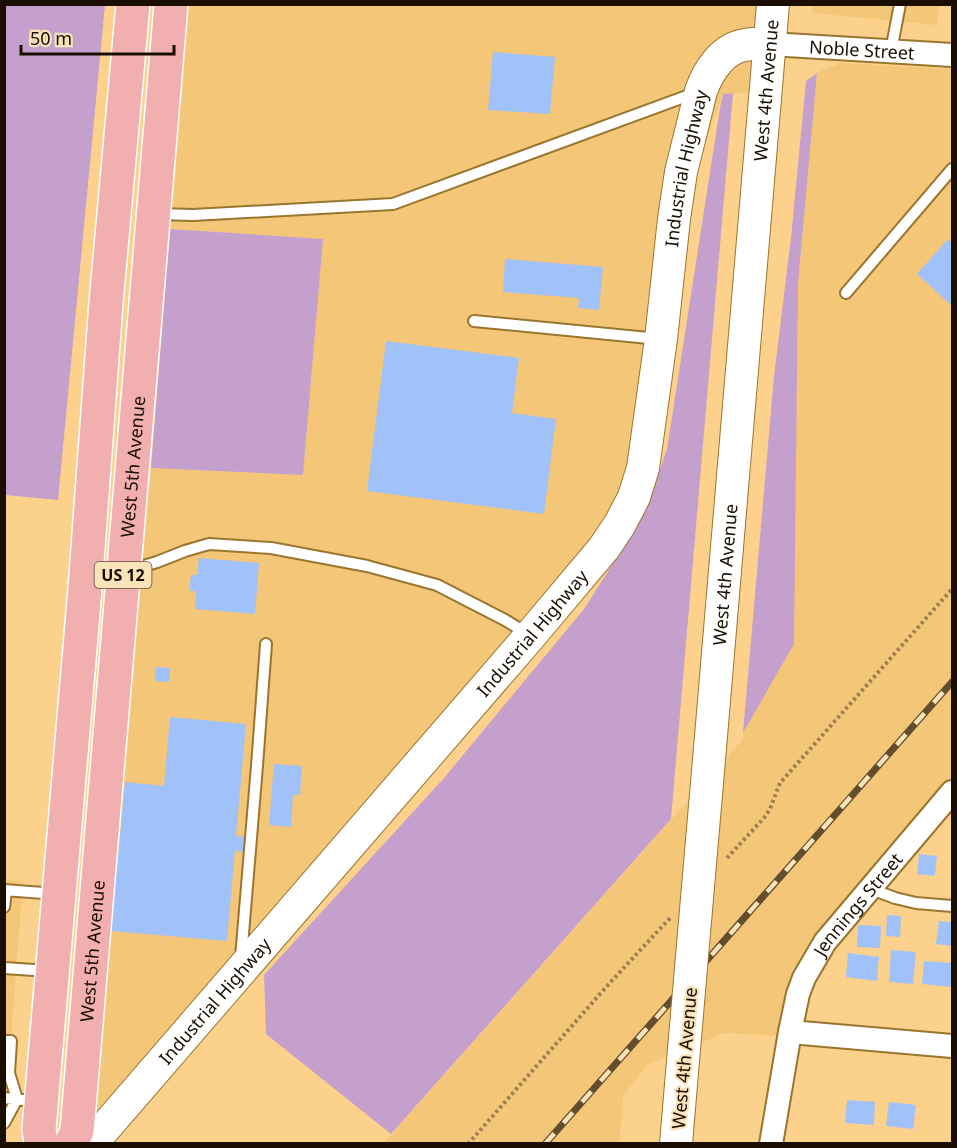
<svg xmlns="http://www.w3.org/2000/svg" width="957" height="1148" viewBox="0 0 957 1148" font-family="'Noto Sans',sans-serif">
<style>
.built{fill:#f3c678}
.green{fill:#c5a0cd}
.building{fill:#a1c2f8}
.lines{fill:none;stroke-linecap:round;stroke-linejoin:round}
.lane-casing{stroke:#9a752e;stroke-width:14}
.street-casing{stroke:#9a752e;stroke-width:26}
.secondary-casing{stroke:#9a752e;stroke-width:34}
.primary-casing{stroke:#fff;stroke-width:36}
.path{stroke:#9d8052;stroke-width:4;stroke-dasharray:3 3;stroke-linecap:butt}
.lane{stroke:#fff;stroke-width:10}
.street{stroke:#fff;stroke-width:22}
.secondary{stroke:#fff;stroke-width:32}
.primary{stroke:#f1afb0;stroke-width:33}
.rail-casing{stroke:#624d2d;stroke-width:7}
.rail{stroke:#fae2b9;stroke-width:4.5;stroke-dasharray:14;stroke-linecap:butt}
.secondary-bridge-casing{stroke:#9a752e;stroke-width:34;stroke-linecap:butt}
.secondary-bridge{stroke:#fff;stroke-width:32}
.labels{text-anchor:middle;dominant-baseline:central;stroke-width:4.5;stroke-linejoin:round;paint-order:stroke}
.shield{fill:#fae2b9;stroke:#5c4e38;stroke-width:1.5}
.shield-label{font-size:16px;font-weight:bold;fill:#190e00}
.street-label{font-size:18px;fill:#190e00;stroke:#fae2b9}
</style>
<rect width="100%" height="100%" fill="#fbd18c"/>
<path class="built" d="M185,5h583l-7,86 -38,3 -63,170 -32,217 -31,54 -506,585 60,-652 152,7 20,-236 -153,-10z
M813,5h126l-2,20 -125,-12z
M840,63l112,6v713l-138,156 -16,26 -21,72 -52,-3 -77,31 -25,32 -4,47 -236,1 360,-405 55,-455 19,-211z
M5,880l18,1 -18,234z"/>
<path class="green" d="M4,5h101l-47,495 -53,-5z
M817,73l-19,211 -4,360 -51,89 31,-357 17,-138 15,-157z
M733,93l-62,726 -280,315 -125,-100 -2,-59 180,-197 140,-169 46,-72 24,-50 13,-38 53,-341 3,-14z
M170,229l153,10 -20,236 -152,-7z"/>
<path class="building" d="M493,52l62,5 -5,57 -62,-4z
M948,239l4,4v63l-35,-32z
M505,259l98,8 -4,43 -21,-2 1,-10 -76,-6z
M386,341l133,17 -7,55 44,6 -12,95 -177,-23z
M199,558l60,5 -4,51 -60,-5 1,-18h-7l2,-16h6z
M156,667l14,1 -1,14 -14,-1z
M170,717l76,7 -10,112 11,1 -1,15 -11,-1 -8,90 -116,-10 14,-149 39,4z
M274,764l28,2 -2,29h-7l-2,32 -22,-2z
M919,854l18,2 -2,20 -18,-2z
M887,915l14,1 -1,21 -14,-1z
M939,921l13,1v24l-16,-2z
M858,925l23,1 -1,22 -23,-1z
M891,950l25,2 -3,32 -24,-2z
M848,953l31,4 -2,24 -31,-4z
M924,961l28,2v24l-30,-3z
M847,1100l28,2 -1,23 -29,-2z
M889,1102l27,3 -3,24 -27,-3z"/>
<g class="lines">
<defs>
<path id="lane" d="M891,51l9,-47
M158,214l35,1 200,-11 302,-111
M846,293l106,-124
M474,321l185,18
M127,571l30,-9 28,-11 24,-7 62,4 96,18 70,19 68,35 23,14
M871,889l24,9 21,5 36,3
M4,890l52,4
M4,907l2,-16
M241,958l16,-192 9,-122
M4,968l45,3
M4,1041h7l-2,32
M4,1073h5l8,26 -13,24
M4,1098l19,2"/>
<g id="street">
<path id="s1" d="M770,44l182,11"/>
<path d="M790,1032l162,14"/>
<path id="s2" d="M771,1144l19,-112 8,-38 6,-16 21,-36 127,-150"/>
</g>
<g id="secondary">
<path id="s3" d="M710,748l63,-744"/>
<path id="s4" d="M91,1144l439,-508 74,-88 16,-24 14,-27 9,-29 18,-129 13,-120 7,-47 20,-81c7,-20 22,-43 44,-46 8,-2 17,-1 25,-1"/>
<path d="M676,1144l8,-95"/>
</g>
<g id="primary">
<path d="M41,1144l-2,-15 46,-540 21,-286 27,-299"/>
<path id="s5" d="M71,1144l6,-13 94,-1127"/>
</g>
</defs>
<use href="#lane" class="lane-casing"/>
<use href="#street" class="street-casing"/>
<use href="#secondary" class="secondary-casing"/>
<use href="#primary" class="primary-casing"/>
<path class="path" d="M727,858l37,-40 6,-9 10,-26 8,-9 164,-185
M468,1144l139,-158 63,-68"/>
<use href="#lane" class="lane"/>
<use href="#street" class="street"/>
<use href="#secondary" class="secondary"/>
<use href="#primary" class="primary"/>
<defs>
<path id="rail" d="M545,1144l407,-462"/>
</defs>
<use href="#rail" class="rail-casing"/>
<use href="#rail" class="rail"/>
<defs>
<path id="secondary-bridge" d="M684,1049l26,-301"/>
</defs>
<use href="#secondary-bridge" class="secondary-bridge-casing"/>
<use href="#secondary-bridge" class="secondary-bridge"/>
</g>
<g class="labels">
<rect class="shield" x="94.5" y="562" width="57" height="26" rx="4.5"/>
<g class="shield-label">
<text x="123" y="575">US 12</text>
</g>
<g class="street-label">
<text stroke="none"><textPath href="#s1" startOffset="92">Noble Street</textPath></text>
<text stroke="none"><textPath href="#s3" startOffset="660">West 4th Avenue</textPath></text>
<text stroke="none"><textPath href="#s4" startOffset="1179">Industrial Highway</textPath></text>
<text stroke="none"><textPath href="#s5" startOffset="681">West 5th Avenue</textPath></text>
<text stroke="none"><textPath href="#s3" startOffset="174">West 4th Avenue</textPath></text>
<text stroke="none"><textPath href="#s4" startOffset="675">Industrial Highway</textPath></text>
<text stroke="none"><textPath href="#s2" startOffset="261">Jennings Street</textPath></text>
<text stroke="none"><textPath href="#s5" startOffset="195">West 5th Avenue</textPath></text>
<text stroke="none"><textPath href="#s4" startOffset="189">Industrial Highway</textPath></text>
<text transform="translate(684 1058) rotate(-85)">West 4th Avenue</text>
</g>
</g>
<rect width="957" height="1148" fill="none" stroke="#190e00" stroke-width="12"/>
<path d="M21 45v9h153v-9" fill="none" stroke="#190e00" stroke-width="3"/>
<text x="30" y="45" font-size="18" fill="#190e00" stroke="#fae2b9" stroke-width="4.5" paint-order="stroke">50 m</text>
</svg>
